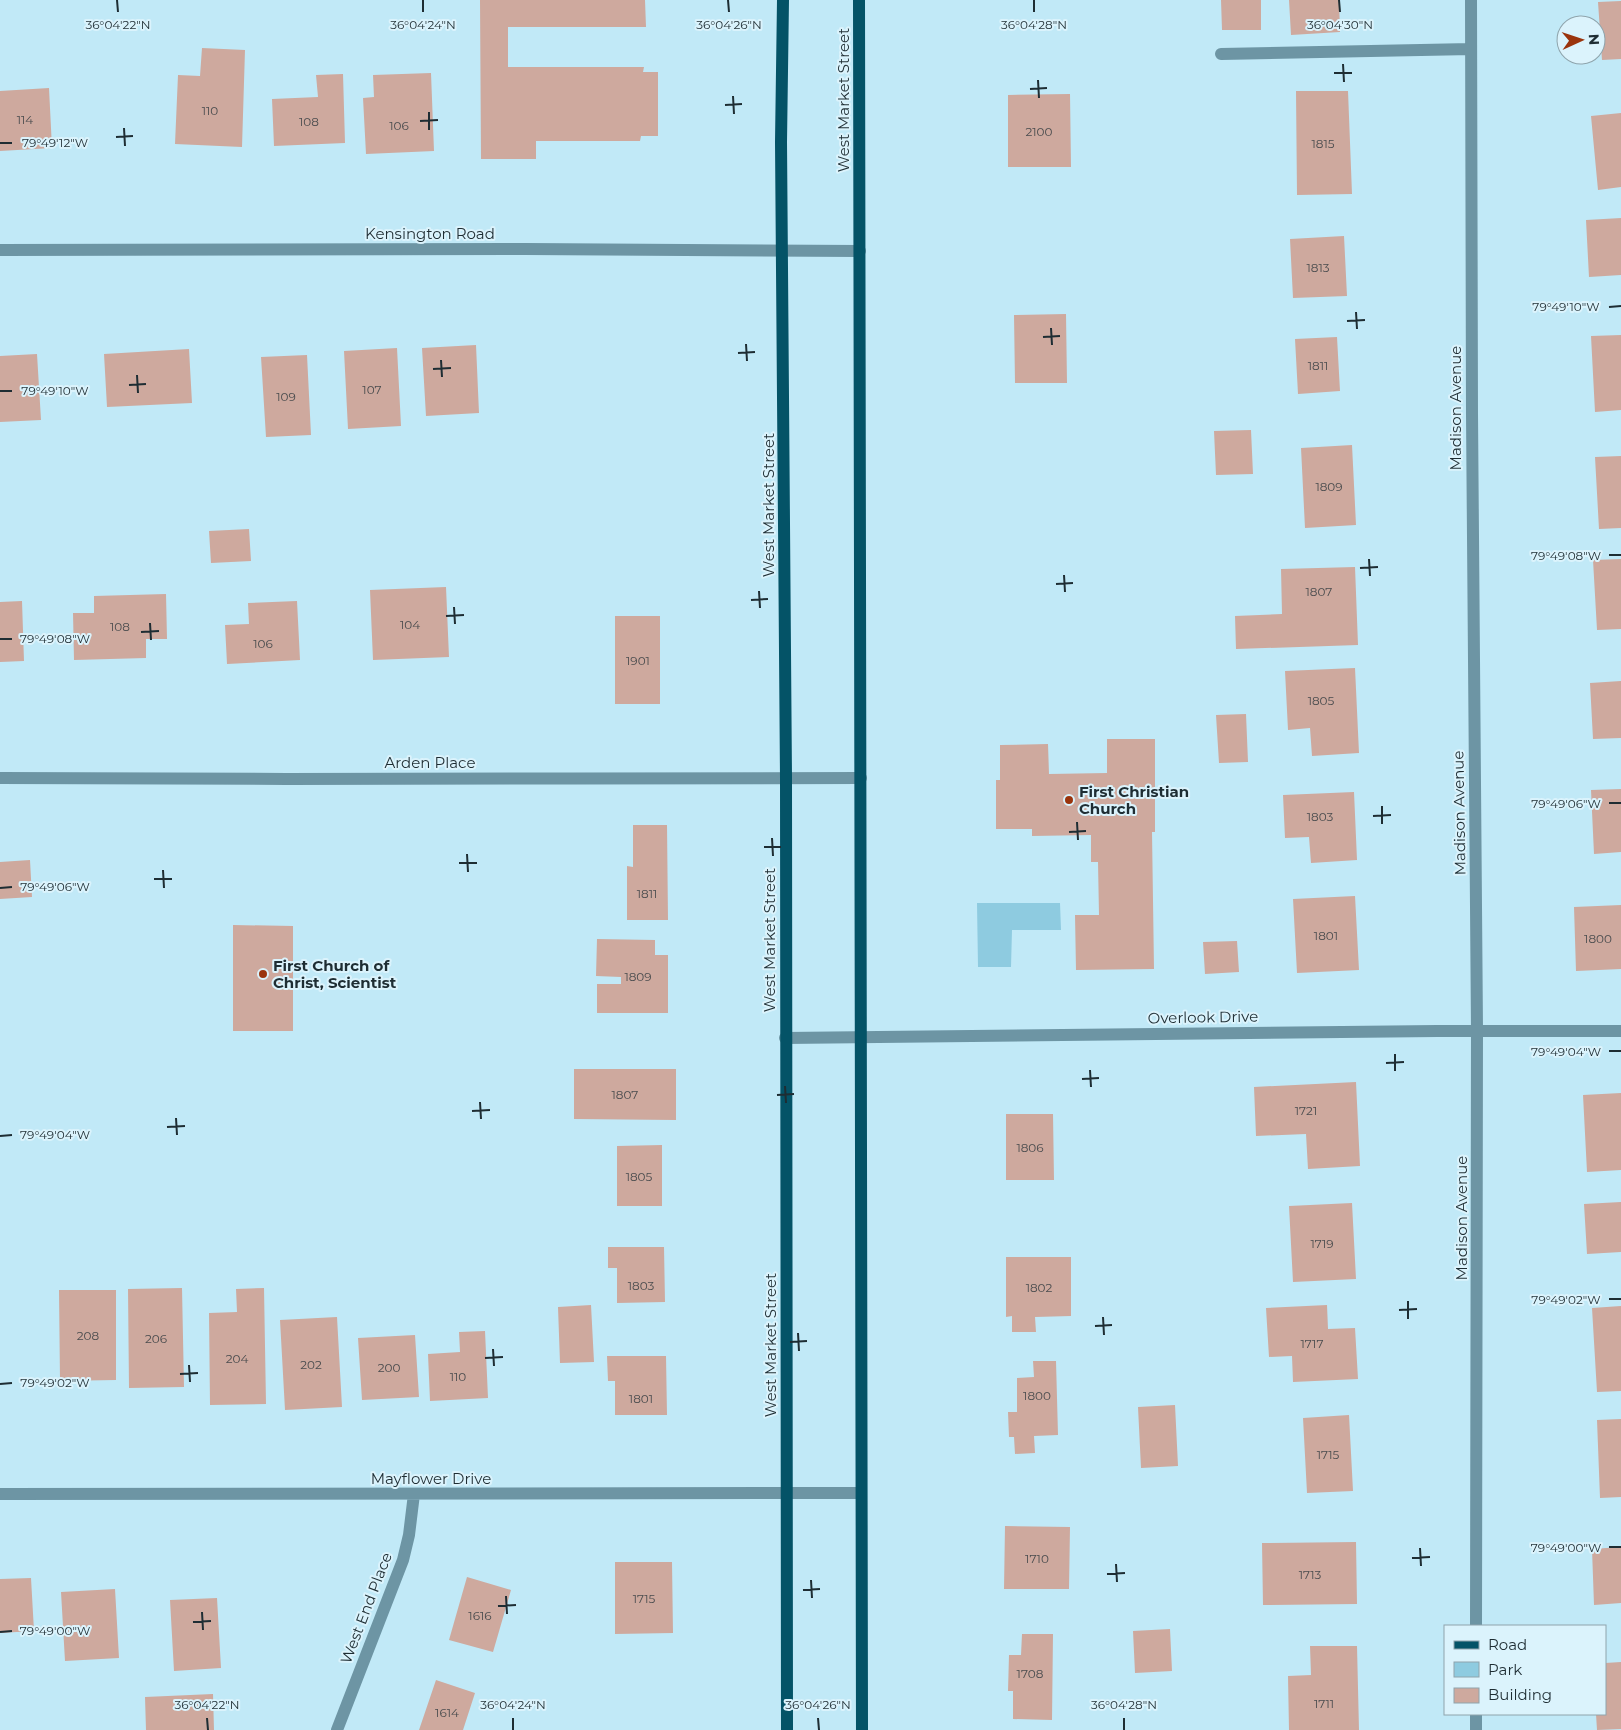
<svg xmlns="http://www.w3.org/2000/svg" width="1621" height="1730" viewBox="0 0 1621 1730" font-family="Montserrat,sans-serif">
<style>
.green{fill:#8ecbe0}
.building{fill:#cea99e}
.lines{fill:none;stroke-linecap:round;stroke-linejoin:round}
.minor{stroke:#6d95a4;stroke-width:12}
.major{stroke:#045367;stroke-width:12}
.ticks{fill:none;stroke:#1e2d33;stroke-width:2}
.poi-dot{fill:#9a340d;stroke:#dbf3fc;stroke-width:2}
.labels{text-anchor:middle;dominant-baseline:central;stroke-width:4;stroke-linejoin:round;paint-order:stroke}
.number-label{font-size:12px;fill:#4a4c4e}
.street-label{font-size:15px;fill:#1e2d33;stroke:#dbf3fc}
.poi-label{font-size:15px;font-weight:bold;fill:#1e2d33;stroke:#dbf3fc;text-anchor:start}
.ticks-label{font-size:12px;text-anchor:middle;fill:#1e2d33;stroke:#dbf3fc;stroke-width:4;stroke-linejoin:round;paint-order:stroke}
</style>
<rect width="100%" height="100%" fill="#c1e9f7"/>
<path class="green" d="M977,903h83l1,27h-49l-1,37h-33z"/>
<path class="building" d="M480,0h165l1,27h-138v40h136l-1,5h15v64h-17l-1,5h-104v18h-55z
M1221,0h40v30h-39z
M1289,0h50l1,32 -49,3z
M1621,1v58l-19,1 -4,-58z
M202,48l43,2 -3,97 -67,-3 3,-69 22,1z
M431,73l3,78 -68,3 -3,-56 11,-1 -1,-22z
M343,74l2,69 -71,3 -2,-47 46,-2 -2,-22z
M49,88l3,60 -52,3v-60z
M1296,91h52l4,103 -55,1z
M1070,94l1,73h-63v-72z
M1621,113v74l-23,3 -7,-74z
M1621,218v57l-32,2 -3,-57z
M1344,236l3,60 -54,2 -3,-59z
M1066,314l1,69h-52l-1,-68z
M1621,335v75l-26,2 -4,-76z
M1337,337l3,54 -42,3 -3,-55z
M476,345l3,68 -53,3 -4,-68z
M397,348l4,78 -53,3 -4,-78z
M189,349l3,54 -85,4 -3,-53z
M37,354l4,66 -41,2v-66z
M307,355l4,80 -45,2 -5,-80z
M1251,430l2,44 -37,1 -2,-44z
M1352,445l4,80 -51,3 -4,-80z
M1621,456v72l-22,1 -4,-72z
M249,529l2,32 -40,2 -2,-32z
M1621,559v70l-24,1 -4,-70z
M1355,567l3,78 -122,4 -1,-33 47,-2 -1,-45z
M446,587l3,70 -76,3 -3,-70z
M166,594l1,45h-21v19l-72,2 -1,-47h21v-17z
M22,601l2,60 -24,1v-60z
M297,601l3,59 -73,4 -2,-39 24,-1 -1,-21z
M615,616h45v88h-45z
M1355,668l4,85 -47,3 -2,-28 -22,2 -3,-59z
M1621,681v57l-28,1 -3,-56z
M1246,714l2,48 -29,1 -3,-48z
M1107,739h48v93h-3l2,137 -78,1 -1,-55h24l-1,-53h-7v-27l-59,1v-7h-36v-49h4v-35l48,-1 1,30 58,-1z
M1621,789v63l-27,2 -3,-64z
M1354,792l3,68 -46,3 -2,-26 -24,1 -2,-43z
M633,825h34l1,95h-41v-54l6,1z
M30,860l2,37 -32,2v-37z
M1355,896l4,74 -62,3 -4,-74z
M1621,905v64l-45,2 -2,-64z
M233,925l60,1v105h-60z
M597,939l58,1v15h13v58h-71v-29h24v-7l-25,-1z
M1237,941l2,31 -34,2 -2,-32z
M574,1069h102v51l-102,-1z
M1356,1082l4,84 -52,3 -2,-35 -50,2 -2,-49z
M1621,1093v77l-34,2 -4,-77z
M1006,1114h47l1,66h-48z
M662,1145v61h-45v-60z
M1621,1202v50l-34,2 -3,-50z
M1352,1203l4,76 -63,3 -4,-76z
M608,1247h56l1,55 -48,1v-35h-9z
M1006,1257h65v59l-36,1 1,15h-24v-16l-6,1z
M182,1288l2,99 -55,1 -1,-99z
M264,1288l2,116 -56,1 -1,-92 28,-1 -1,-23z
M59,1290h57v90l-56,1z
M591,1305l3,57 -34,1 -2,-56z
M1327,1305l1,24 27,-1 3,51 -65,3 -1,-26 -23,1 -3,-49z
M1621,1306v85l-24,1 -5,-84z
M337,1317l5,90 -57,3 -5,-90z
M485,1331l3,67 -58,3 -2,-47 32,-2 -1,-20z
M415,1335l4,62 -57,3 -4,-62z
M607,1356h59l1,59h-52v-34h-7z
M1033,1361h23l2,74 -24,1 1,17 -20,1 -1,-17h-5l-1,-25h9v-34l17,-1z
M1175,1405l3,61 -37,2 -3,-61z
M1349,1415l4,76 -46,2 -4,-75z
M1621,1419v78l-21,1 -3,-78z
M1005,1526l65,1 -1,62h-65z
M1356,1542l1,62 -94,1 -1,-62z
M1621,1547v56l-27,2 -2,-56z
M615,1562h57l1,71 -58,1z
M467,1577l44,13 -18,62 -44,-12z
M31,1578l3,53 -34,2v-54z
M115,1589l4,69 -54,3 -4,-69z
M217,1598l4,70 -47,3 -4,-71z
M1170,1629l2,42 -37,2 -2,-42z
M1022,1634h31l-1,86 -39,-1v-28h-5l1,-36h12z
M1310,1646h47l2,84h-70l-1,-54 23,-1z
M1621,1662v67l-24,1 -1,-16h9v-51z
M436,1680l39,13 -12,37h-44z
M213,1694l1,36h-68l-1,-33z"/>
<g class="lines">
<path class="minor" d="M1471,0l1,414 5,616 -1,596
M1221,54l250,-5
M0,250l526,-1 334,2
M0,778c287,2 574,0 861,0
M785,1038l652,-7h184
M0,1494l861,-1
M337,1730l66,-170 6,-25 5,-41
M1476,1730v-16"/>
<path class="major" d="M783,0l-2,142 5,636 1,952
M859,0l3,1730"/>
</g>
<path class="ticks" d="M117,0l1,12M423,0v12M728,0l1,12M1034,0v12M1339,0l1,12M1343,64l1,18M1334,73h18M1038,80l1,18M1030,89l17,-1M733,96l1,18M725,105l17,-1M429,112v18M420,121l18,-1M124,128l1,18M116,137l17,-1M0,143h12M1609,307l12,-1M1356,312l1,17M1347,321l18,-1M1051,328l1,17M1043,337l17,-1M746,344l1,17M738,353l17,-1M441,360l1,17M433,369l18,-1M137,375l1,18M129,385l17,-1M0,391h12M1609,555h12M1369,559l1,17M1360,568l18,-1M1064,575l1,17M1056,584l17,-1M759,591l1,17M751,600l17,-1M454,607l1,17M446,616l18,-1M150,623l1,17M141,632l18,-1M0,639h12M1609,803h12M1382,806v18M1373,816l18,-1M1077,822l1,18M1069,832l17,-1M772,838l1,18M764,847h17M467,854l1,18M459,863h18M163,870l1,18M154,879h18M0,888l12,-1M1609,1051h12M1395,1054v17M1386,1063l18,-1M1090,1070l1,17M1082,1079l17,-1M785,1086l1,17M777,1095l17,-1M480,1102l1,17M472,1111l18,-1M176,1118l1,17M167,1127l18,-1M0,1136l12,-1M1609,1299h12M1408,1301v18M1399,1310l18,-1M1103,1317l1,18M1095,1326l17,-1M798,1333l1,18M790,1342l17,-1M493,1349l1,17M485,1358l18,-1M189,1365l1,17M180,1374l18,-1M0,1384l12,-1M1609,1547h12M1420,1548l1,18M1412,1558l18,-1M1116,1564l1,18M1107,1574l18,-1M811,1580l1,18M803,1590l17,-1M506,1596l1,18M498,1606l18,-1M202,1612l1,18M193,1622l18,-1M0,1632l12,-1M207,1718l1,12M513,1718v12M818,1718l1,12M1124,1718v12"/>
<g class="poi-dot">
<circle cx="1069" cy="800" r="5"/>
<circle cx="263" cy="974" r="5"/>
</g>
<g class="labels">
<g class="number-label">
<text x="210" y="110">110</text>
<text x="25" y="119">114</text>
<text x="309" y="121">108</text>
<text x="399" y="125">106</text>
<text x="1039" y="131">2100</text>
<text x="1323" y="143">1815</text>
<text x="1318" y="267">1813</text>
<text x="1318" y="365">1811</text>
<text x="372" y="389">107</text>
<text x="286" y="396">109</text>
<text x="1329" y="486">1809</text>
<text x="1319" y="591">1807</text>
<text x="410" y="624">104</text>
<text x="120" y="626">108</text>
<text x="263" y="643">106</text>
<text x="638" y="660">1901</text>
<text x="1321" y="700">1805</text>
<text x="1320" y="816">1803</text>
<text x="647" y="893">1811</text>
<text x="1326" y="935">1801</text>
<text x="1598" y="938">1800</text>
<text x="638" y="976">1809</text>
<text x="625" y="1094">1807</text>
<text x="1306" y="1110">1721</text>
<text x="1030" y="1147">1806</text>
<text x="639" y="1176">1805</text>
<text x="1322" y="1243">1719</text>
<text x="641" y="1285">1803</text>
<text x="1039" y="1287">1802</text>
<text x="88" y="1335">208</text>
<text x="156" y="1338">206</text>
<text x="1312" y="1343">1717</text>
<text x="237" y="1358">204</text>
<text x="311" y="1364">202</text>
<text x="389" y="1367">200</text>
<text x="458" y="1376">110</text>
<text x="1037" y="1395">1800</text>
<text x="641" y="1398">1801</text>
<text x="1328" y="1454">1715</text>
<text x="1037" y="1558">1710</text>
<text x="1310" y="1574">1713</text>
<text x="644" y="1598">1715</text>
<text x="480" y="1615">1616</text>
<text x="1030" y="1673">1708</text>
<text x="1324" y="1703">1711</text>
<text x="447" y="1712">1614</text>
</g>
<g class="street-label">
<text transform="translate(843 100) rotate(-90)">West Market Street</text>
<text x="430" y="233">Kensington Road</text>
<text transform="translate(1455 408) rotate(-90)">Madison Avenue</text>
<text transform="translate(768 505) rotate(-90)">West Market Street</text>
<text x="430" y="762">Arden Place</text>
<text transform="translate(1459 813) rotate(-91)">Madison Avenue</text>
<text transform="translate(769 940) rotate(-90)">West Market Street</text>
<text transform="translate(1203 1017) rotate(-1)">Overlook Drive</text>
<text transform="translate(1461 1218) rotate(-90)">Madison Avenue</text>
<text transform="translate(770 1345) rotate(-90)">West Market Street</text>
<text x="431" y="1478">Mayflower Drive</text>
<text transform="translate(366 1608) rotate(-69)">West End Place</text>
</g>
<g class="poi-label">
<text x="1079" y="791">First Christian<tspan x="1079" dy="17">Church</tspan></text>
<text x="273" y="965">First Church of<tspan x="273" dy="17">Christ, Scientist</tspan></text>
</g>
</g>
<g class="ticks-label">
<text x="118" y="29">36°04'22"N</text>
<text x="423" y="29">36°04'24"N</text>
<text x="729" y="29">36°04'26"N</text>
<text x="1034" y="29">36°04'28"N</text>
<text x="1340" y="29">36°04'30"N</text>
<text x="55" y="147">79°49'12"W</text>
<text x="1566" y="311">79°49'10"W</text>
<text x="55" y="395">79°49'10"W</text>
<text x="1566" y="560">79°49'08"W</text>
<text x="55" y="643">79°49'08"W</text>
<text x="1566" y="808">79°49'06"W</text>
<text x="55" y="891">79°49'06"W</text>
<text x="1566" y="1056">79°49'04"W</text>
<text x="55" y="1139">79°49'04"W</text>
<text x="1566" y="1304">79°49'02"W</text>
<text x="55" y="1387">79°49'02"W</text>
<text x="1566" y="1552">79°49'00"W</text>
<text x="55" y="1635">79°49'00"W</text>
<text x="207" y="1709">36°04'22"N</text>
<text x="513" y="1709">36°04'24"N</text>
<text x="818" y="1709">36°04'26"N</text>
<text x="1124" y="1709">36°04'28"N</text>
</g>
<rect x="1444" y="1625" width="162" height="90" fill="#dbf3fc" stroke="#8fa4ac"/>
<rect x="1454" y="1641" width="25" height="8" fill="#045367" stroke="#8fa4ac"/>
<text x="1488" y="1650" font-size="15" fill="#1e2d33">Road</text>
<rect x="1454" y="1662" width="25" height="15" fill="#8ecbe0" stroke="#8fa4ac"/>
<text x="1488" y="1675" font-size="15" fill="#1e2d33">Park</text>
<rect x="1454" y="1688" width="25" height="15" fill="#cea99e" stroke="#8fa4ac"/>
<text x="1488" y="1700" font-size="15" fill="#1e2d33">Building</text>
<g transform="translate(1581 40) rotate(87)"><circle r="24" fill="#dbf3fc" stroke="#8fa4ac"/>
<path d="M0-4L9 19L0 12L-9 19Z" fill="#9a340d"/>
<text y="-8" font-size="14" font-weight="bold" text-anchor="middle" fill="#1e2d33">N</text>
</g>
</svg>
